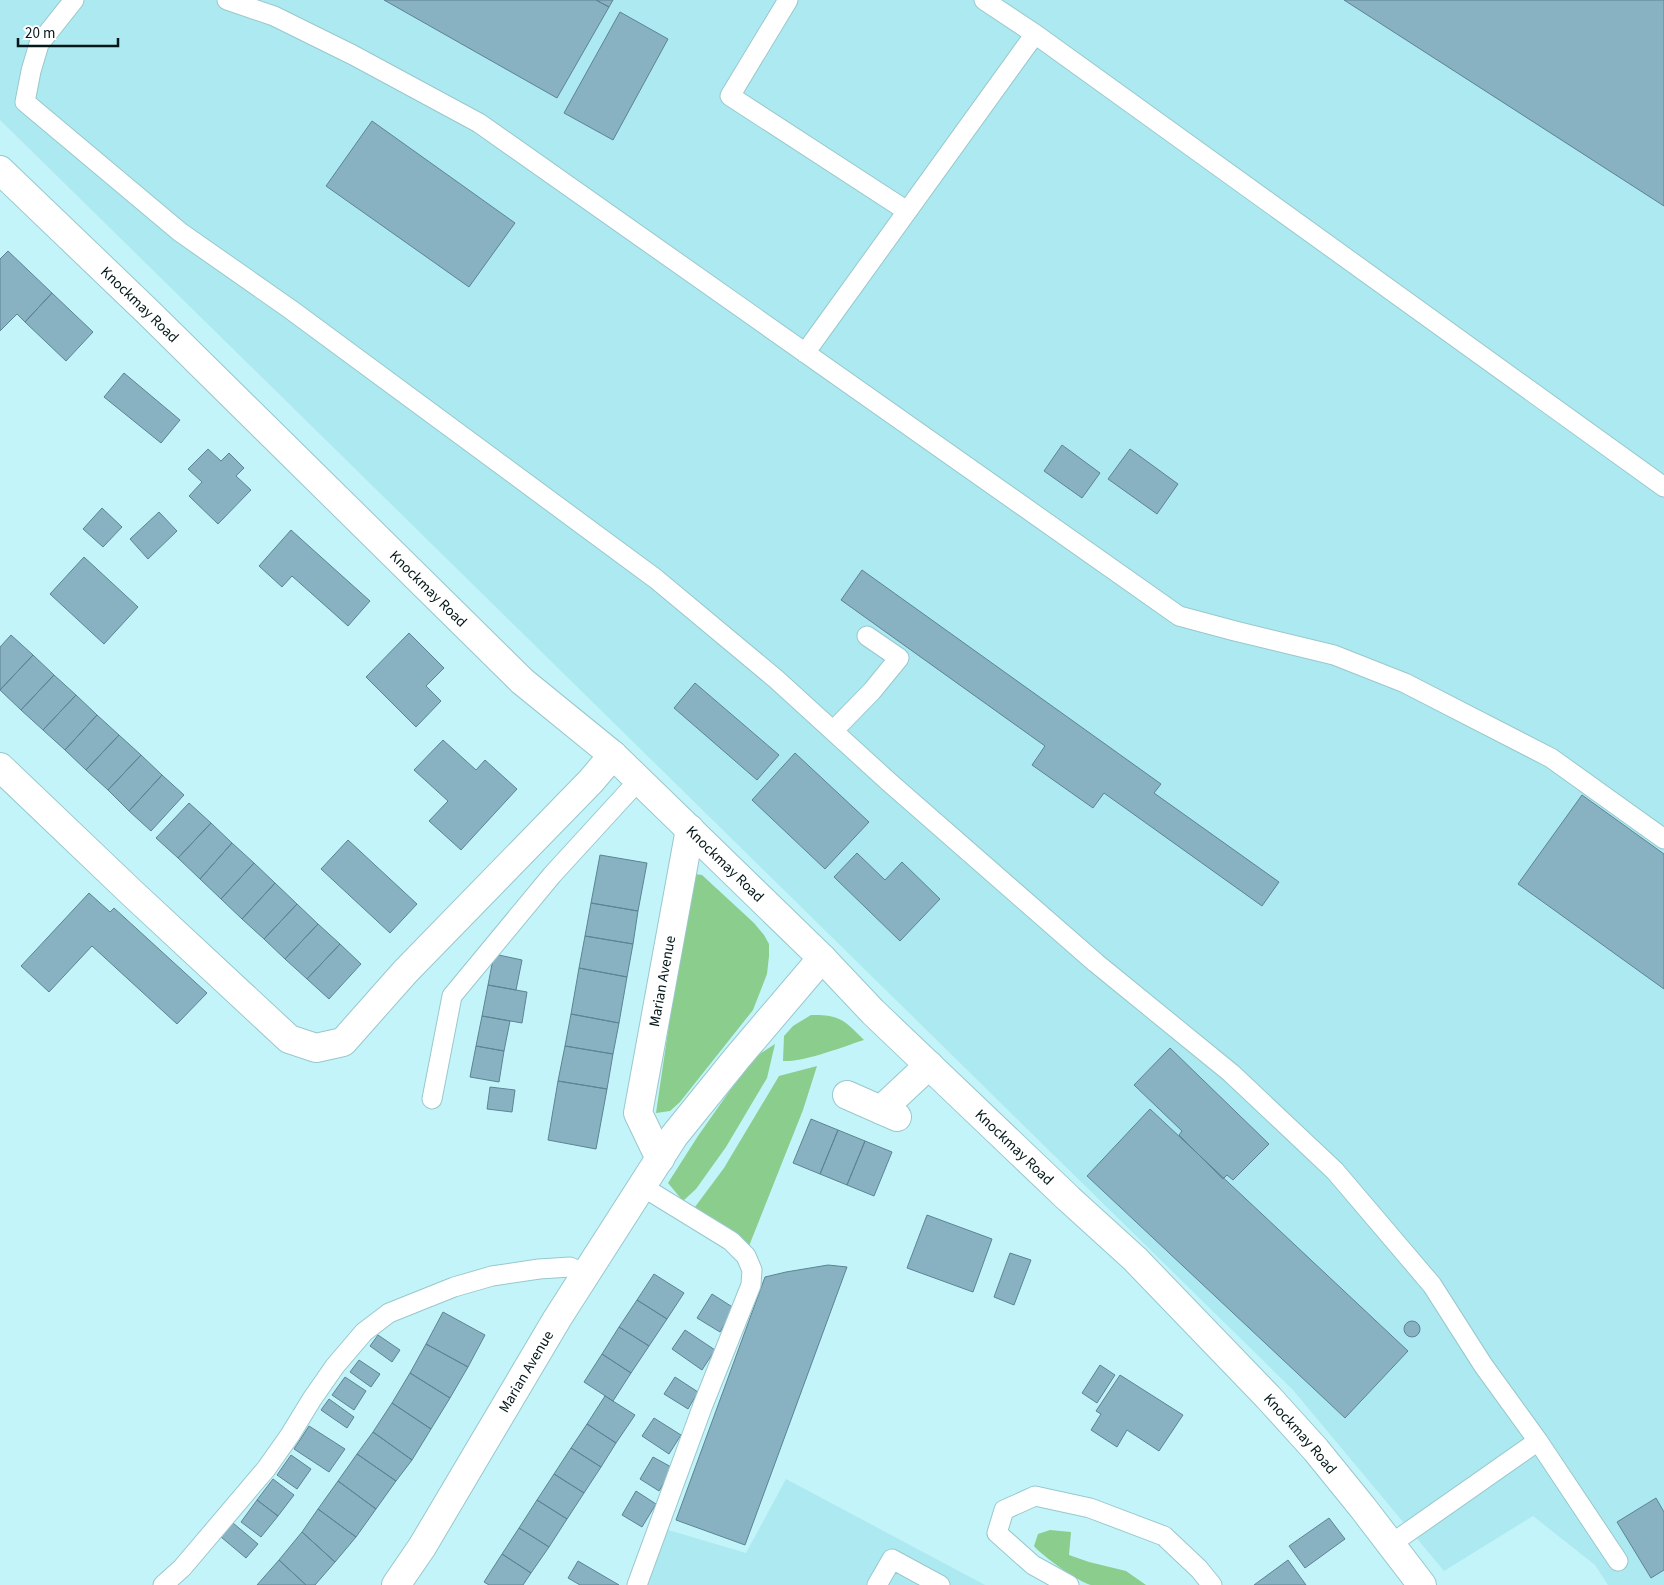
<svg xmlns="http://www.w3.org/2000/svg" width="1664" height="1585" viewBox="0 0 1664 1585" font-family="'Source Sans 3',sans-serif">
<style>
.built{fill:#ade9f0}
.green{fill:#8acd8c}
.building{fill:#88b1c2;stroke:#5c8494}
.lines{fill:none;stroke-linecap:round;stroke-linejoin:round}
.service-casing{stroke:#98c8cd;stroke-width:21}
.minor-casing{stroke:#98c8cd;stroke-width:30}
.service{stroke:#fff;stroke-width:19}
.minor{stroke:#fff;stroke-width:28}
.labels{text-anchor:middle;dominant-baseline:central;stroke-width:4;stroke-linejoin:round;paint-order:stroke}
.street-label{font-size:15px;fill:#051719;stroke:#fff}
</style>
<rect width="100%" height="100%" fill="#c3f4f9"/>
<path class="built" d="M0,0h1664v1585h-56l-13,-20 -62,-49 -89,55 -151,-181 -1293,-1270z
M786,1479l199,106h-345l18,-58 88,26z"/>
<path class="green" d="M695,874l7,1 52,48 10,12 5,9v12l-2,18 -14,36 -73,92 -10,9 -14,2 34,-232z
M811,1015c29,-1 34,6 53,25 -22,7 -59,22 -81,21l1,-25 9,-10z
M775,1044l-8,34 -41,69 -30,42 -13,12 -15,-18 30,-47 33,-47 27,-34z
M817,1066l-14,44 -54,136 -57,-35 32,-43 55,-92z
M1050,1530l21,2 -2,23 20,7 37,9 20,14c-15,0 -42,0 -55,0 -11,-2 -50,-30 -57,-39l4,-12z"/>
<path class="building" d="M384,0h212l13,7 -52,91z
M596,0h17l-4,7z
M1344,0h320v206z
M620,12l48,27 -55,101 -49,-27z
M372,121l143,102 -46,64 -143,-101z
M8,251l44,42 -27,29 -8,-8 -17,17v-72z
M52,293l41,39 -27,29 -41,-39z
M124,373l56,47 -19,23 -57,-46z
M1062,445l38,28 -18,25 -38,-27z
M208,449l13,12 8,-8 15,15 -8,8 15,14 -33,34 -29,-28 13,-14 -14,-13z
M1130,449l48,35 -21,30 -49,-35z
M102,508l20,19 -19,20 -20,-18z
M159,512l18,19 -29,28 -18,-20z
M291,530l79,71 -22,25 -56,-50 -10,11 -23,-21z
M84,557l54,50 -34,37 -54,-50z
M862,570l299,214 -7,9 125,89 -17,24 -158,-113 -11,15 -61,-43 13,-19 -204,-146z
M409,633l35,35 -18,18 15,15 -25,26 -50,-50z
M11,635l22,20 -33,35v-43z
M33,655l21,20 -33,35 -21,-20z
M54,675l22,20 -33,35 -22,-20z
M695,683l84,72 -22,25 -83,-72z
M76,695l21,20 -32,35 -22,-20z
M97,715l22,20 -33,35 -21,-20z
M119,735l22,20 -33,35 -22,-20z
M443,740l33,30 9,-10 32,29 -56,61 -32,-29 19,-20 -34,-31z
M795,753l74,69 -44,47 -73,-69z
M141,755l21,20 -33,36 -21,-21z
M162,775l22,20 -33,36 -22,-20z
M1582,795l82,59v135l-146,-105z
M189,803l22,20 -33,35 -22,-20z
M211,823l21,20 -32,36 -22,-21z
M348,840l69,64 -27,29 -69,-64z
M232,843l22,20 -33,36 -21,-20z
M857,853l28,27 17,-18 38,37 -40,42 -66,-64z
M600,855l47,8 -9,48 -47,-8z
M254,863l21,20 -33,36 -21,-20z
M275,883l22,21 -33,35 -22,-20z
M89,893l21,19 4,-4 93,85 -30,31 -85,-78 -43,46 -28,-26z
M591,903l47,8 -5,33 -48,-8z
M297,904l21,20 -33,35 -21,-20z
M318,924l22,20 -33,35 -22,-20z
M585,936l48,8 -6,33 -48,-9z
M340,944l21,20 -32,35 -22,-20z
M494,954l28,6 -6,30 -28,-5z
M579,968l48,9 -8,46 -48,-9z
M488,985l39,7 -5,31 -40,-7z
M571,1014l48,9 -6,31 -48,-8z
M482,1016l28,5 -6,30 -28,-5z
M476,1046l28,5 -5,31 -29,-5z
M565,1046l48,8 -6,35 -49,-8z
M1170,1048l99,96 -36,36 -6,-5 -4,4 -44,-44 3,-4 -48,-46z
M558,1081l49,8 -11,60 -48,-9z
M490,1087l25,3 -3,22 -25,-3z
M1150,1109l258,242 -63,67 -258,-242z
M811,1119l27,11 -18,44 -27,-11z
M838,1130l27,11 -18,44 -27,-11z
M865,1141l27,11 -18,44 -27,-11z
M927,1215l65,24 -19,53 -66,-24z
M1010,1253l21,7 -17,45 -20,-8z
M828,1265l19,2 -102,278 -69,-25 89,-243 21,-5z
M654,1274l30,19 -17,26 -30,-19z
M712,1294l22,14 -14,24 -23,-14z
M637,1300l30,19 -18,27 -30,-19z
M443,1312l42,23 -17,32 -42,-23z
M1404 1329a8 8 0 1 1 16 0a8 8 0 1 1-16 0Z
M619,1327l30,19 -18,27 -29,-19z
M685,1330l30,20 -13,20 -30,-21z
M378,1335l22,15 -8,12 -22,-16z
M426,1344l42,23 -18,31 -40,-25z
M602,1354l29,19 -18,28 -29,-19z
M359,1360l21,14 -9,13 -21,-15z
M1100,1365l15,10 -18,28 -15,-10z
M410,1373l40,25 -19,31 -39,-26z
M1120,1375l63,40 -24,36 -32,-21 -10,17 -26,-17 10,-16 -5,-3z
M345,1377l21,14 -12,19 -22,-15z
M675,1377l23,15 -10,17 -24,-15z
M605,1396l30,19 -19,28 -29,-19z
M329,1399l25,18 -7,11 -26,-18z
M392,1403l39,26 -19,31 -39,-28z
M654,1418l27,17 -12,19 -27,-18z
M587,1424l29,19 -15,24 -30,-19z
M309,1426l36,23 -16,23 -35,-23z
M373,1432l39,28 -16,21 -39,-27z
M571,1448l30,19 -17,26 -30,-19z
M357,1454l39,27 -20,28 -38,-28z
M291,1455l20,14 -14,20 -20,-14z
M653,1457l20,11 -14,23 -19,-12z
M554,1474l30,19 -17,26 -30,-19z
M273,1479l21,16 -16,21 -21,-16z
M338,1481l38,28 -20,28 -38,-28z
M636,1491l20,13 -14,23 -20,-12z
M1656,1498l8,14v58l-13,8 -34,-56z
M257,1500l21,16 -17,21 -20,-15z
M537,1500l30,19 -18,28 -30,-19z
M318,1509l38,28 -21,25 -33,-30z
M1329,1518l16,21 -40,29 -16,-22z
M233,1523l25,21 -12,14 -25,-21z
M519,1528l30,19 -18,26 -29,-19z
M302,1532l33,30 -20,23h-9l-27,-25z
M502,1554l29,19 -8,12h-34l-5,-3z
M279,1560l27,25h-49z
M1288,1560l18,25h-52z
M578,1561l41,24h-39l-12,-7z"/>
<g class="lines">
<defs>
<path id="service" d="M74,0l-35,44 -8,27 -6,31 155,130 110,77 366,270 120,100 113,103 207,181 135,110 104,98 97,114 51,80 55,76 -147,103
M227,0l47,16 79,39 126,68 700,493 56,15 99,24 71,28 146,75 113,81
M788,0l-58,96 177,115
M984,0l51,34 629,453
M805,353l230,-319
M833,731l39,-40 27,-33 -32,-22
M432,1099l20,-103 100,-121 86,-94
M1538,1441l80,120
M163,1585l19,-17 84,-99 24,-34 22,-36 23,-33 29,-34 25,-19 65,-26 38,-11 47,-7 31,-2 16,7
M637,1585l66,-180 48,-120 1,-15 -6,-14 -15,-15 -88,-54
M877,1585l15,-26 48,26
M1069,1585l-36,-20 -36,-32 7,-23 31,-14 55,12 74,28 35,33 13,16"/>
<g id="minor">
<path id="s1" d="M0,170l149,143 373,368 91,74 209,203 51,54 196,187 66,60 133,138 48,53 47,58 59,77"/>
<path d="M0,767l132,126 157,146 27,9 27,-6 62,-70 186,-191 22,-26"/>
<path d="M847,1095l50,22"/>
<path d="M881,1110l48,-45"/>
<path id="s2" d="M660,1159l-22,-46 52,-284"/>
<path id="s3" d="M396,1585l26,-38 135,-228 117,-183 63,-78 85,-100"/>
</g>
</defs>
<use href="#service" class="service-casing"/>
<use href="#minor" class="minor-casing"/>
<use href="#service" class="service"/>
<use href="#minor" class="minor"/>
</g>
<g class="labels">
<g class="street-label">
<text stroke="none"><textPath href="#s1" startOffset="194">Knockmay Road</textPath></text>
<text stroke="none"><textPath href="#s1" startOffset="599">Knockmay Road</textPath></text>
<text stroke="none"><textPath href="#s1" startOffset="1004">Knockmay Road</textPath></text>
<text stroke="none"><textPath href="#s2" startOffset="185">Marian Avenue</textPath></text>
<text stroke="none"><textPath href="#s1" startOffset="1409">Knockmay Road</textPath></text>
<text stroke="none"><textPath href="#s3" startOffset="250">Marian Avenue</textPath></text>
<text stroke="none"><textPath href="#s1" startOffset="1814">Knockmay Road</textPath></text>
</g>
</g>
<path d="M18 38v8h100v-8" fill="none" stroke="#051719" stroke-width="2.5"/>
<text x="25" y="38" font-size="15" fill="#051719" stroke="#ffffff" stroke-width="4" paint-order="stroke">20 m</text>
</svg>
